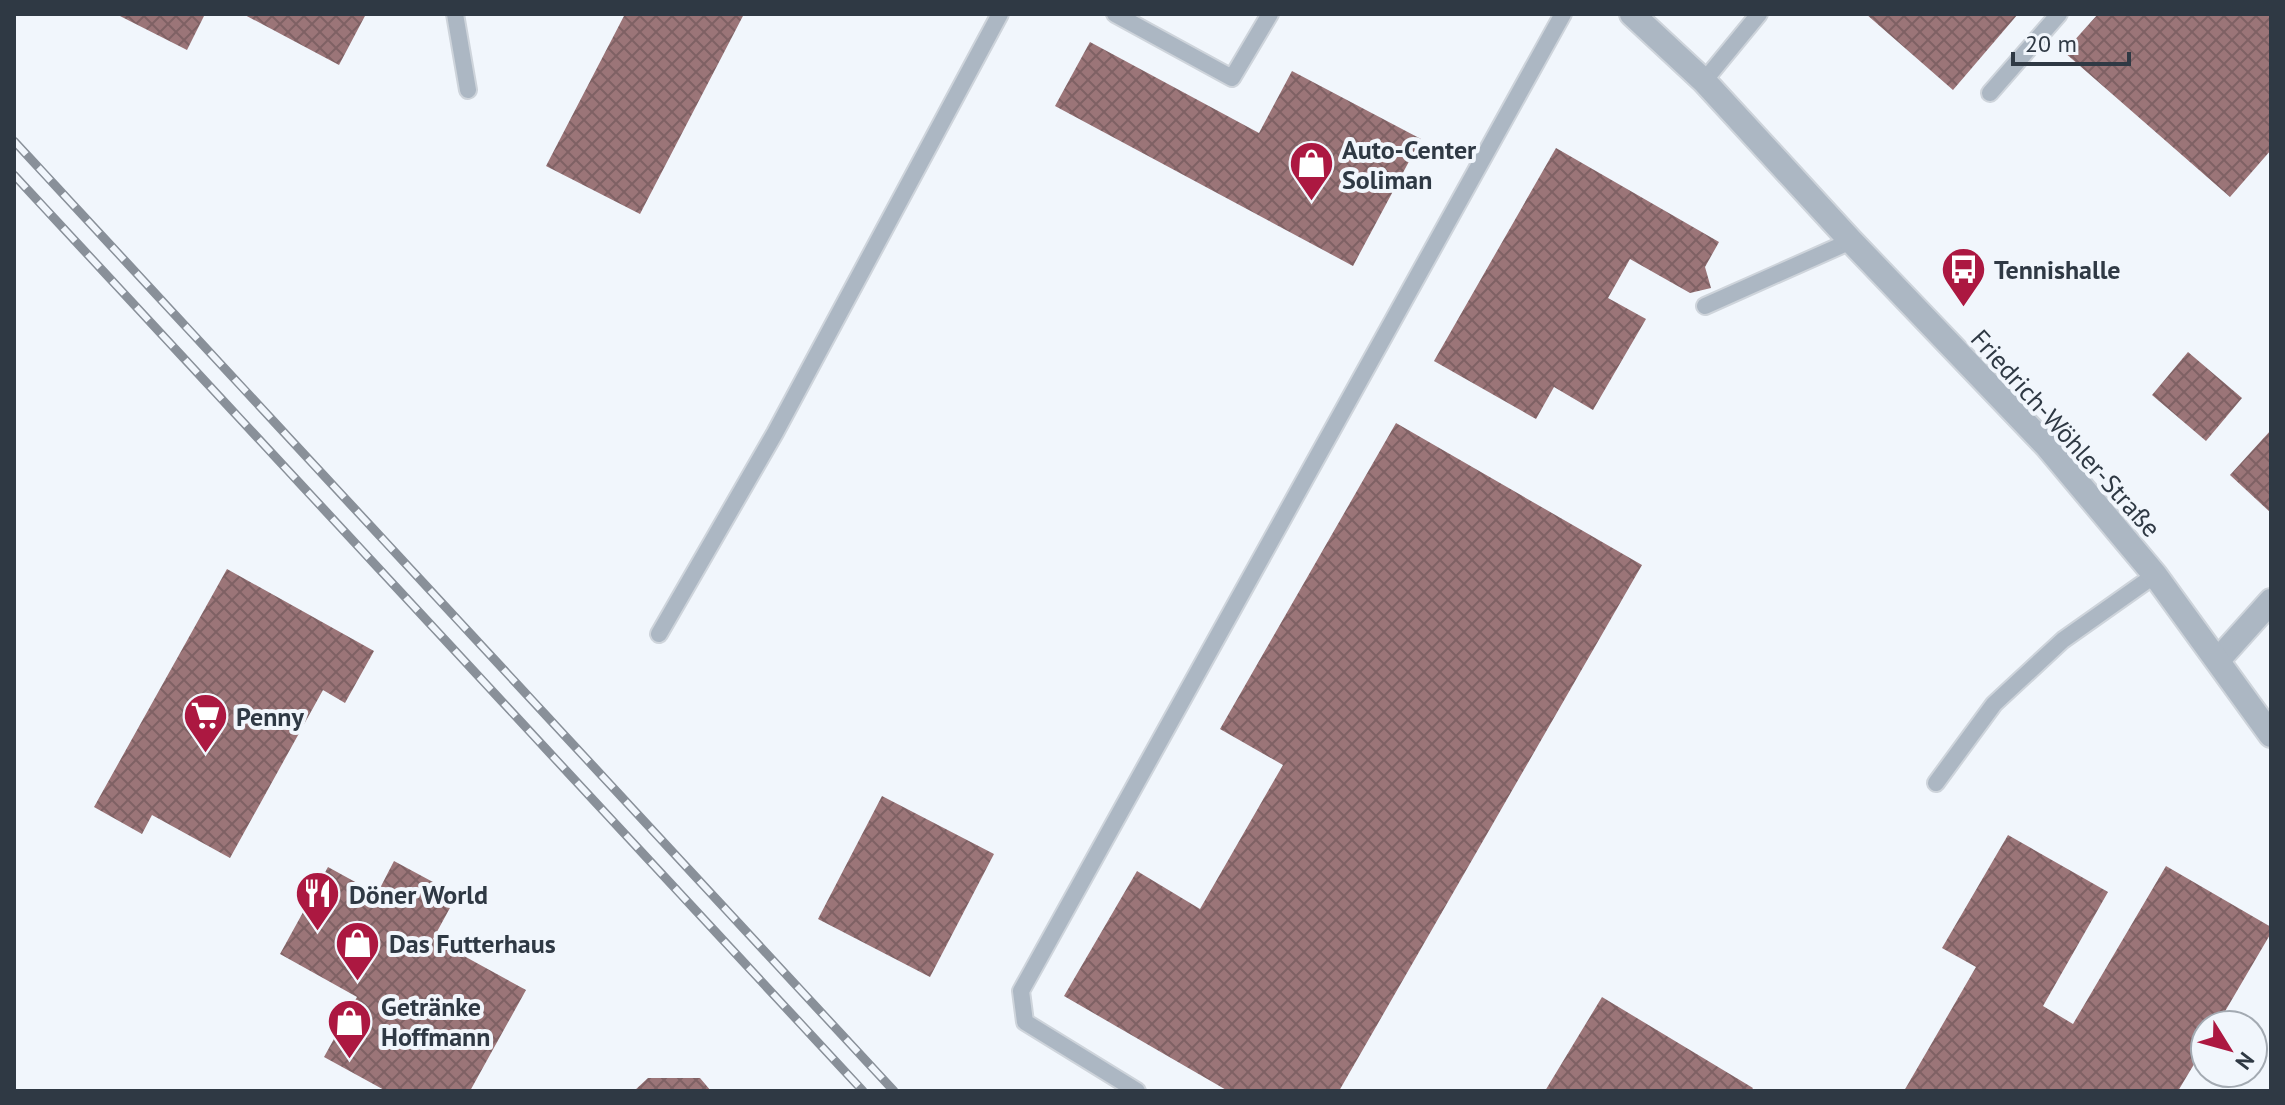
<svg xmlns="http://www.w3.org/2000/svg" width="2285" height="1105" viewBox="0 0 2285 1105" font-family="'PT Sans',sans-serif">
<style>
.building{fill:url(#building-cross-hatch)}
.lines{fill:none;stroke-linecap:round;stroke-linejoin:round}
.service-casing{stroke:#ced4db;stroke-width:20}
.minor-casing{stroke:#ced4db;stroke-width:28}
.tertiary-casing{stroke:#ced4db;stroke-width:28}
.service{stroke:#acb7c3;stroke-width:16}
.minor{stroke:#acb7c3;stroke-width:24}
.tertiary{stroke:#acb7c3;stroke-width:24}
.rail-casing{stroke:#899099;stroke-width:9}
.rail{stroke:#f1f6fc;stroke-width:6;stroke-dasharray:18;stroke-linecap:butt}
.labels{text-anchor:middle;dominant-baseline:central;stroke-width:8;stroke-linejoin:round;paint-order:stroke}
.poi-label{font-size:26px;font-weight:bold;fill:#2f3944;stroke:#f1f6fc;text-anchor:start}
.street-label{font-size:26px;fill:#2f3944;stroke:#f1f6fc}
</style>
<defs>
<pattern id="building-cross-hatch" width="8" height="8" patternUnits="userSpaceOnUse" patternTransform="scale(2)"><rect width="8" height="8" fill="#9b7578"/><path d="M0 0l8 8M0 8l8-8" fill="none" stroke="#7f6164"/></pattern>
</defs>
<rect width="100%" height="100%" fill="#f1f6fc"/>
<path class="building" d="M116,14h89l-18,36z
M243,14h123l-27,51z
M625,14h119l-104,200 -94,-48z
M1866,14h152l-65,76z
M2098,14h173v136l-41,47 -166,-145z
M1090,42l169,91 33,-62 129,68 -68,127 -298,-160z
M1556,148l163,94 -14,25 6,21 -21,5 -60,-34 -22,39 38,21 -53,91 -39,-23 -18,32 -102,-58z
M2188,352l54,46 -36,43 -54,-46z
M1396,423l246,142 -303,526h-111l-164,-95 73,-125 63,38 83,-144 -63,-36z
M2271,430v83l-41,-38z
M227,569l147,82 -29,52 -22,-13 -93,168 -78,-43 -10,19 -48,-27z
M882,796l112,58 -64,123 -112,-58z
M2008,835l100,57 -65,114 30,18 93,-158 105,61v6l-54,92h-12v21l-27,45h-274l72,-124 -34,-19z
M394,861l63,34 -24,44 93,51 -56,101h-84l-62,-34 33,-60 -77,-43 48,-87 49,27z
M1602,997l151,91 -2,3h-206z
M648,1078h52l11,13h-77z"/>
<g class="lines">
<defs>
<path id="service" d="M455,14l13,76
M1115,14l117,64 38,-64
M1704,81l55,-67
M1990,93l69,-79
M1705,306l146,-65
M659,634l116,-201 225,-419
M1936,783l58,-79 69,-64 92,-65
M1137,1091l-112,-69 -4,-31 542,-977"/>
<path id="minor" d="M2218,660l53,-59"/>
<path id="tertiary" d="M1632,14l72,67 147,160 196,205 108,129 116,160"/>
</defs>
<use href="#service" class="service-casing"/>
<use href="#minor" class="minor-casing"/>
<use href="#tertiary" class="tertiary-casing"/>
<use href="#service" class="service"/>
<use href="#minor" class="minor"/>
<use href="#tertiary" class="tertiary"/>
<defs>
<path id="rail" d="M14,141l880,950
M14,175l849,916"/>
</defs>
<use href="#rail" class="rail-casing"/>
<use href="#rail" class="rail"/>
</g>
<defs>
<symbol id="shop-pin" viewBox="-11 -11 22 30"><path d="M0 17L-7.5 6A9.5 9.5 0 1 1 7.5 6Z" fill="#ac1841" stroke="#f1f6fc"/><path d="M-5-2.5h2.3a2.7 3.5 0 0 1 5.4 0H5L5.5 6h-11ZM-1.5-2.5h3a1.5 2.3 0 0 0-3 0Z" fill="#fff"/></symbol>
<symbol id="bus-pin" viewBox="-11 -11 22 30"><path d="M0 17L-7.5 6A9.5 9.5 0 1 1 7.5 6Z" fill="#ac1841" stroke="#f1f6fc"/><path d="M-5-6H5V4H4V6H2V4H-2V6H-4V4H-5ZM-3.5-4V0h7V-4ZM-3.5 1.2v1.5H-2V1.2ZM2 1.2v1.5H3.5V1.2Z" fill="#fff"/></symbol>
<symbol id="supermarket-pin" viewBox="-11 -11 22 30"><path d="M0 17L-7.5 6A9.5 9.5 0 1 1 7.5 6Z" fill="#ac1841" stroke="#f1f6fc"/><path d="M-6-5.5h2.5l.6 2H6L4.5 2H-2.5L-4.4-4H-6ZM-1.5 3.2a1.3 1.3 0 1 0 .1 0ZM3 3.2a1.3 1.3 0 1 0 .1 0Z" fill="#fff"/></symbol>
<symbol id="restaurant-pin" viewBox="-11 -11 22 30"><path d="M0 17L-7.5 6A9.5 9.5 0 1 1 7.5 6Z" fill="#ac1841" stroke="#f1f6fc"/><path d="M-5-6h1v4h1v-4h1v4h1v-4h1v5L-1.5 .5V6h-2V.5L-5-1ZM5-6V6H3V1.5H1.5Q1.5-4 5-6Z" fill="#fff"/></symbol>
</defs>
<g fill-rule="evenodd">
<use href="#shop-pin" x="1286" y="138" width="51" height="69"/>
<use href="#bus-pin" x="1938" y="244" width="51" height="69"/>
<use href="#supermarket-pin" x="180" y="690" width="51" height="69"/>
<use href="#restaurant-pin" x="292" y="868" width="51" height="69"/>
<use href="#shop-pin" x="332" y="918" width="51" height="69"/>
<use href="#shop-pin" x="324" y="996" width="51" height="69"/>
</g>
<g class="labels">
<g class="poi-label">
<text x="1342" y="149">Auto-Center<tspan x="1342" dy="30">Soliman</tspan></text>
<text x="1994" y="269">Tennishalle</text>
<text x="236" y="716">Penny</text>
<text x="349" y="894">Döner World</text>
<text x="389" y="943">Das Futterhaus</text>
<text x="381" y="1006">Getränke<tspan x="381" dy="30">Hoffmann</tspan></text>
</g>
<g class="street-label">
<text transform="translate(2066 433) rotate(48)">Friedrich-Wöhler-Straße</text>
</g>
</g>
<rect width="2285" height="1105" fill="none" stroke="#2f3944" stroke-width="32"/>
<g transform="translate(2229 1049) rotate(127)"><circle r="38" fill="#f1f6fc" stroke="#a3aab2" stroke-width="2"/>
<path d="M0-6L14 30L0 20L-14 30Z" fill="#ac1841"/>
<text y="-12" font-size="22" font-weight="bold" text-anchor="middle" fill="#2f3944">N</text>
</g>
<path d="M2013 52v12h116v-12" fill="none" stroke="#2f3944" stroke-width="4"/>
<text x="2025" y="52" font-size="24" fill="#2f3944" stroke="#f1f6fc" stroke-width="6" paint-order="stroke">20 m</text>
</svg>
